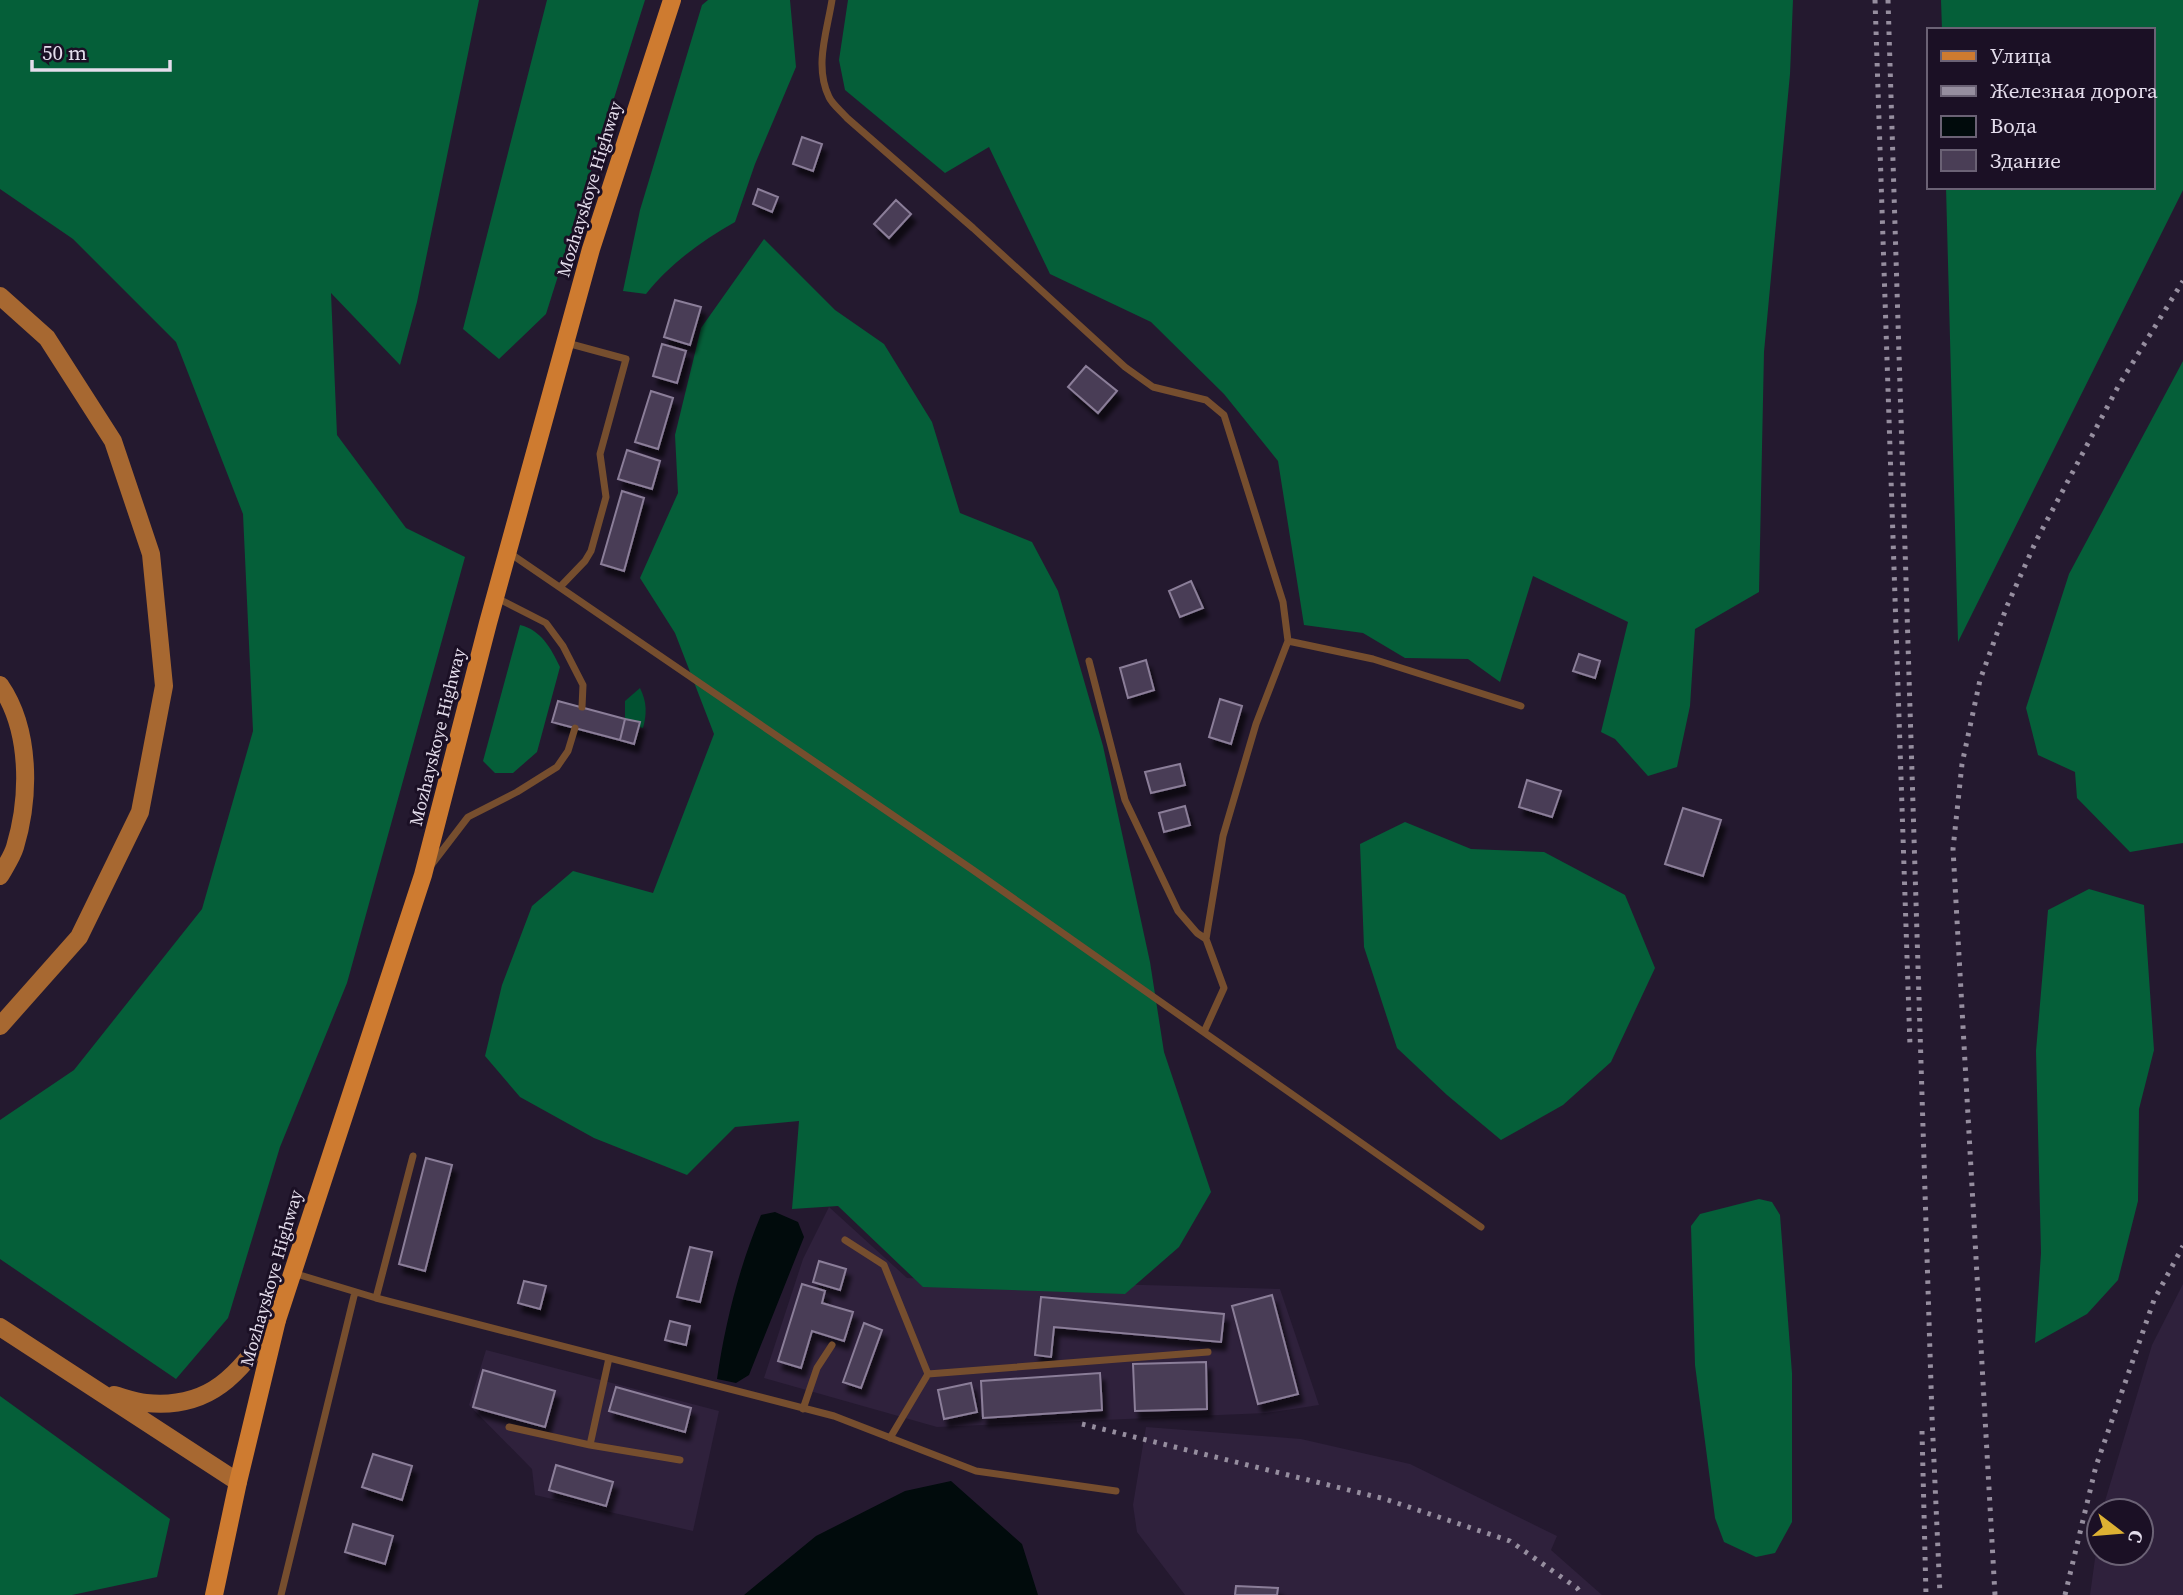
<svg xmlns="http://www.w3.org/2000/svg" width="2183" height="1595" viewBox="0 0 2183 1595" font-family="'Source Serif 4',serif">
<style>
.built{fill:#2f213c}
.green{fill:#015231}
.forest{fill:#055f39}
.water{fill:#010b0c}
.building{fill:#4a3e56;stroke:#8b7e99;stroke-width:2;filter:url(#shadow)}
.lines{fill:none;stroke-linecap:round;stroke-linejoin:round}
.lane{stroke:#764e2e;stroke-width:7}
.secondary{stroke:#a76831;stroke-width:18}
.primary{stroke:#ce7b30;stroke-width:18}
.rail{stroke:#968e9f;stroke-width:5;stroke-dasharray:3.5 7;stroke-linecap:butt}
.labels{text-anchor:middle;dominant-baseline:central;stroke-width:6;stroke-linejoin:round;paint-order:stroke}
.street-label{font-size:18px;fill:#e4ddec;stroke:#1b1025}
</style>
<defs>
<filter id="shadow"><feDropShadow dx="4.5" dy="8" stdDeviation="2" flood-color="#0009"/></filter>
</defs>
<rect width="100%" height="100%" fill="#24192f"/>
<path class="built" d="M829,1207l78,71 373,11 39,116 -53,8 -329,14 -173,-49 39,-119z
M2183,1284v311h-93l9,-65v23h42v-42h-39l50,-166z
M486,1350l233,61 -26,120 -158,-36 -3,-26 -63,-64z
M1146,1427l155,12 109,25 147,72 -6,14 51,45h-417l-48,-63 -4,-27z"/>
<path class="green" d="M640,688c7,14 7,26 3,40l-4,-1v-5l-14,-3v-18z"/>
<path class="forest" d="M0,0h479l-62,302 -17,63 -69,-72 6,142 69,93 59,29 -118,426 -67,164 -52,171 -52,61 -176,-120v-139l74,-50 128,-161 51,-178 -10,-217 -67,-172 -103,-103 -73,-50z
M547,0h98l-99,314 -47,45 -36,-30z
M708,0h82l6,67 -41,97 -20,58c-35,20 -64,41 -89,72l-23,-3 17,-81 62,-205z
M848,0h945l-3,74 -26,278 -5,240 -64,37 -5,77 -13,61 -29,9 -33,-37 -14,-7 27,-110 -95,-46 -33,106 -32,-23 -63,-1 -42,-25 -59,-8 -26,-164 -54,-67 -73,-72 -101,-48 -61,-127 -44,26 -100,-83 -6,-30z
M1941,0h242v190l-225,452 -12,-455h207v-157h-211z
M764,239l71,71 49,34 48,78 28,91 72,29 26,49 45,155 47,216 14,90 47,140 -32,55 -54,47 -202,-7 -85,-81 -46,3 7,-88 -64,6 -48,48 -93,-37 -74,-41 -35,-41 17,-71 30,-79 41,-35 80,22 61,-159 -39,-101 -35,-55 38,-85 -3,-58 26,-107z
M2183,361v482l-53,9 -53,-54 -2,-26 -37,-17 -12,-47 43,-134z
M520,625c21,5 31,23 40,42l-23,85 -24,21h-18l-12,-12z
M1405,822l66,27 73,3 81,43 30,73 -44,94 -48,43 -62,35 -54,-45 -50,-47 -33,-101 -4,-103z
M2089,889l55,16 10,145 -15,59 -1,92 -20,79 -31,34 -52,29 6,-90 -5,-202 12,-141z
M1759,1199l13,3 8,13 12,158v149l-17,31 -19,4 -32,-15 -9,-24 -20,-153 -4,-139 9,-12z
M0,1396l170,123 -13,58 -85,18h-72z"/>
<path class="water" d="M775,1212l23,10 6,15 -55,138 -13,8 -19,-4c8,-55 22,-112 44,-164z
M951,1481l71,63 16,51h-294l72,-59 89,-45z"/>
<path class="building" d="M802,137l20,7 -9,27 -20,-7z
M758,189l20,8 -6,15 -19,-8z
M896,200l15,14 -22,24 -15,-14z
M675,300l26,7 -11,38 -26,-8z
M662,344l24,7 -9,32 -24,-7z
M1086,366l31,25 -19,22 -30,-26z
M651,391l22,7 -15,51 -23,-7z
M627,450l33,11 -8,28 -34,-10z
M622,491l22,7 -20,73 -23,-7z
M1191,581l12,27 -23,9 -11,-26z
M1579,654l21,7 -5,17 -22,-7z
M1146,660l8,30 -26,8 -8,-30z
M1220,699l22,7 -11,38 -22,-7z
M558,701l67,18 -5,21 -68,-18z
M625,719l15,3 -6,22 -14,-4z
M1180,764l5,21 -34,8 -6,-21z
M1527,780l34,11 -9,26 -33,-10z
M1185,806l5,19 -26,7 -5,-19z
M1683,808l38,12 -18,56 -38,-12z
M426,1158l26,7 -27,106 -26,-7z
M690,1247l22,5 -12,50 -23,-5z
M819,1261l27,8 -6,21 -27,-8z
M524,1281l22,5 -6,23 -22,-6z
M802,1284l23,7 -3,12 31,9 -9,29 -32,-10 -11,37 -23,-7z
M1272,1295l26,99 -40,10 -26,-98z
M1041,1297l183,17 -3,28 -167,-15 -3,30 -16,-2z
M670,1321l20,5 -4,19 -21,-5z
M864,1323l18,7 -21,58 -18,-6z
M1206,1362l1,47 -72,2 -2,-47z
M483,1370l72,21 -10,36 -72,-20z
M1100,1373l2,37 -119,8 -2,-37z
M971,1383l6,29 -33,7 -6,-29z
M616,1387l75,21 -6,24 -76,-21z
M373,1454l39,12 -10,34 -40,-13z
M556,1465l57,17 -7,24 -57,-16z
M353,1524l40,12 -8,28 -40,-12z
M1236,1586l42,2 -1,7h-42z"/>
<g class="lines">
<path class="lane" d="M832,0c-5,32 -18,66 -3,97 3,7 12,14 18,21l126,110 152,139 28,20 53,13 18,15 59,187 5,39 -32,83 -33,112 -17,103 18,49 -20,44
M508,552l465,318 508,357
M560,587l25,-26 6,-10 15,-54 -6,-43 26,-95 -59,-16
M497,598l49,25 17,23 20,39 -1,22
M1288,641l85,18 148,47
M1089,661l36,139 53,111 19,22 9,6
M432,864l36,-47 49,-25 40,-25 11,-16 7,-23
M845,1240l39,25 44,109
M293,1273l83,25 458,118 142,55 140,20
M376,1298l37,-142
M609,1358l-19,87 90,15
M803,1409l14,-41 15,-23
M509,1427l81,18
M890,1438l38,-64 280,-22
M281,1595l74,-303"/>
<path class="secondary" d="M0,296l47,42 66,103 38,113 13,132 -24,126 -61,125 -79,89
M0,685c31,45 30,112 15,162 -3,10 -10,20 -15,29
M0,1327l238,155
M114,1395c11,3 22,7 32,8 69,7 95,-34 131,-83"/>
<path class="primary" d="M214,1595l24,-113 39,-162 146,-445 65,-252 103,-374 81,-249"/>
<path class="rail" d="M1875,0l35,1046
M1888,0l44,1417 8,178
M1082,1424l303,75 125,42 67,47 5,7
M1922,1431l4,164
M1995,1595l-42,-746 9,-85 18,-84 27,-74 29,-65 83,-156 64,-104
M2065,1595l31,-129 58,-166 29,-54"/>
</g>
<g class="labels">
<g class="street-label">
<text transform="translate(589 189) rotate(-73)">Mozhayskoye Highway</text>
<text transform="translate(437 737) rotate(-76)">Mozhayskoye Highway</text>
<text transform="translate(271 1278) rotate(-74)">Mozhayskoye Highway</text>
</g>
</g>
<rect x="1927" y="28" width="228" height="161" fill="#1b1025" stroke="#6b6275" stroke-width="2"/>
<rect x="1941" y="51" width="35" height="10" fill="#ce7b30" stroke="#6b6275" stroke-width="2"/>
<text x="1990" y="63" font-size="21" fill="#e4ddec">Улица</text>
<rect x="1941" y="86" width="35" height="10" fill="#968e9f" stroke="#6b6275" stroke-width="2"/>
<text x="1990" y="98" font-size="21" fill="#e4ddec">Железная дорога</text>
<rect x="1941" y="116" width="35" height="21" fill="#010b0c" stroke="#6b6275" stroke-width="2"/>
<text x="1990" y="133" font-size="21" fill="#e4ddec">Вода</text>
<rect x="1941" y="150" width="35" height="21" fill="#4a3e56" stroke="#6b6275" stroke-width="2"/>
<text x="1990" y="168" font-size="21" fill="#e4ddec">Здание</text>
<g transform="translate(2120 1532) rotate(106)"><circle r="33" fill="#1b1025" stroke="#6b6275" stroke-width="2"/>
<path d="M0-5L12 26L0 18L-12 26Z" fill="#ddb133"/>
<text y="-10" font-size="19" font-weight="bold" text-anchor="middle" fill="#e4ddec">С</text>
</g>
<path d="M32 60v10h138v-10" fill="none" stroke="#e4ddec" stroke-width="3.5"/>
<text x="42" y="60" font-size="21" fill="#e4ddec" stroke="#1b1025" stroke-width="5" paint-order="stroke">50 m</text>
</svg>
